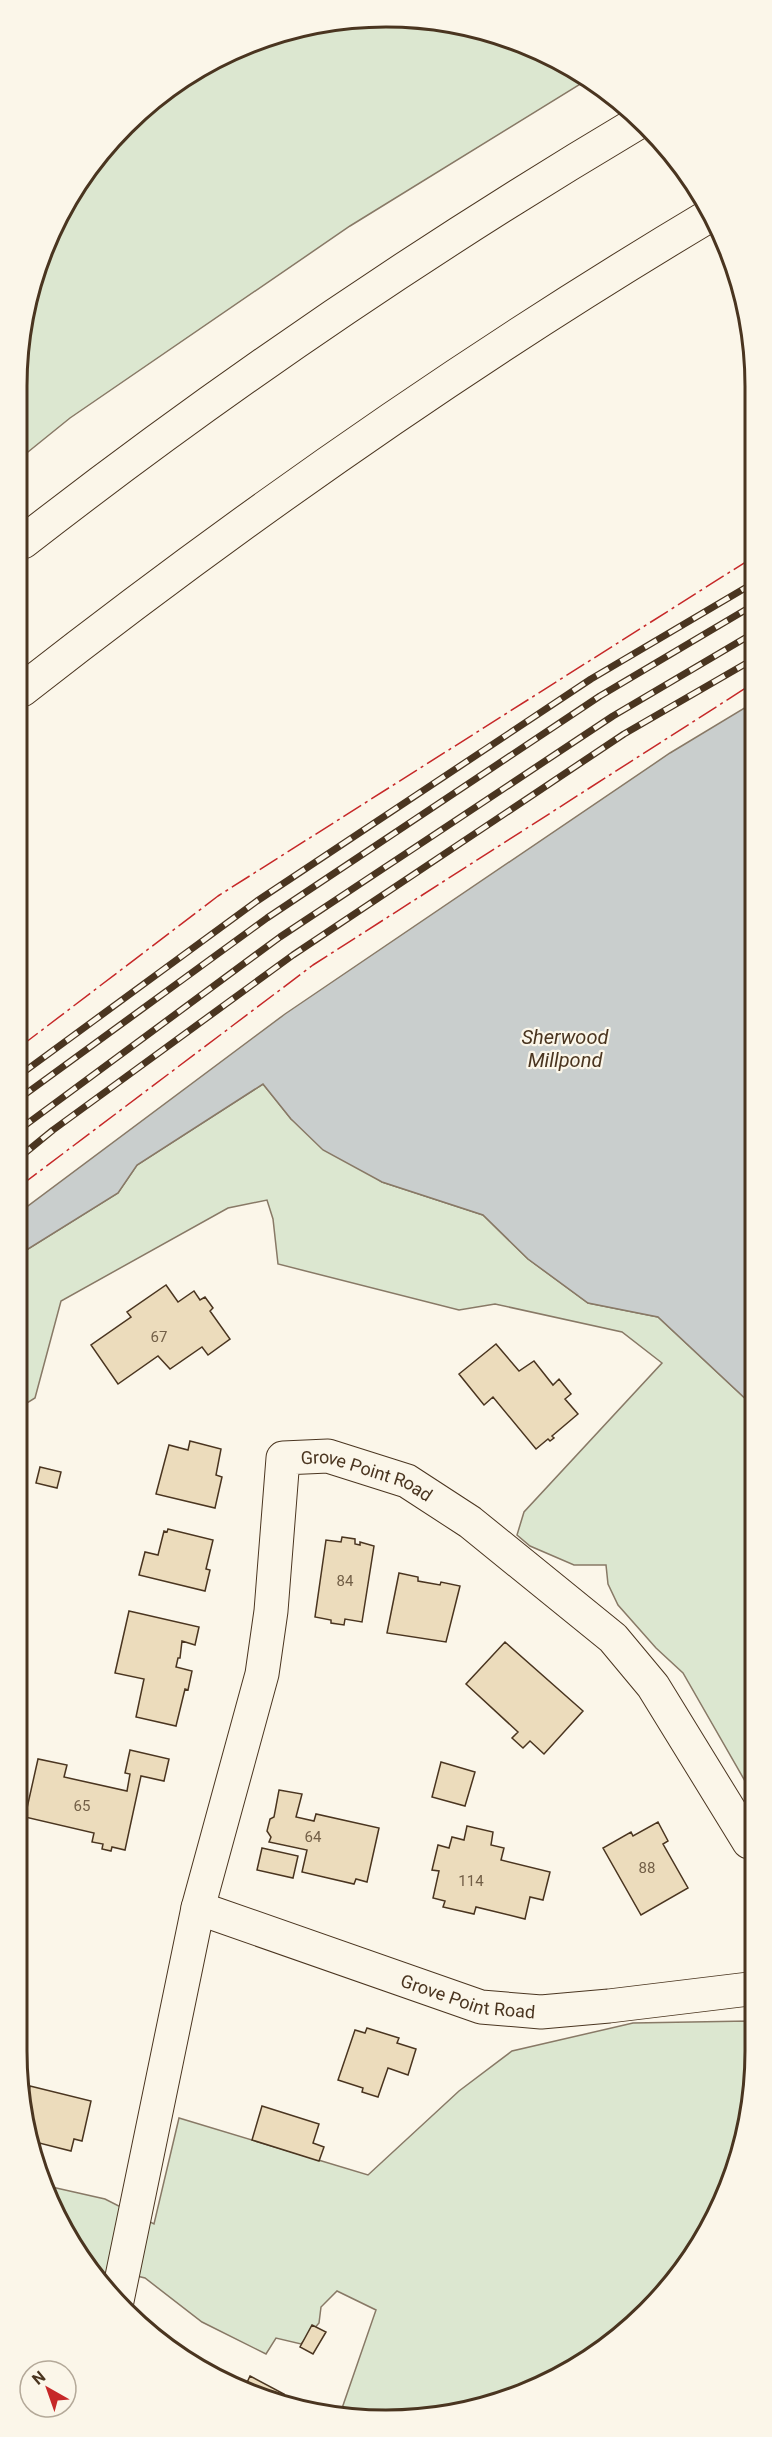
<svg xmlns="http://www.w3.org/2000/svg" width="772" height="2437" viewBox="0 0 772 2437" font-family="Roboto,sans-serif">
<style>
.green{fill:#dce7d0;stroke:#887966;stroke-width:1.5}
.water{fill:#c9cecd;stroke:#887966;stroke-width:1.5}
.building{fill:#ecdcbc;stroke:#4a3520;stroke-width:1.5}
.lines{fill:none;stroke-linecap:round;stroke-linejoin:round}
.minor-casing{stroke:#4a3520;stroke-width:35}
.highway-casing{stroke:#4a3520;stroke-width:35}
.minor{stroke:#fbf6e9;stroke-width:33}
.highway{stroke:#fbf6e9;stroke-width:33}
.rail-casing{stroke:#4a3520;stroke-width:7}
.rail{stroke:#fbf6e9;stroke-width:4.5;stroke-dasharray:14;stroke-linecap:butt}
.power{stroke:#c62828;stroke-width:1.5;stroke-dasharray:21 4.5 3 4.5;stroke-linecap:butt}
.labels{text-anchor:middle;dominant-baseline:central;stroke-width:4.5;stroke-linejoin:round;paint-order:stroke}
.number-label{font-size:15px;fill:#725f47}
.street-label{font-size:18px;fill:#4a3520;stroke:#fbf6e9}
.water-label{font-size:20px;font-style:italic;fill:#4a3520;stroke:#fbf6e9}
.rim{fill:none;stroke:#4a3520;stroke-width:3}
</style>
<rect width="100%" height="100%" fill="#fbf6e9"/>
<path class="green" d="M314,24h144l112,42 17,14 -237,146 -280,192 -47,38 1,-142 55,-134 102,-101z
M263,1084l28,35 91,63 101,33 45,44 60,44 70,14 92,86 -1,385 -66,-115 -27,-25 -38,-43 -10,-21 -2,-19h-32l-44,-19 -13,-11 7,-23 138,-149 -40,-31 -127,-28 -36,6 -181,-46 -5,-45 -6,-19 -39,8 -167,93 -26,97 -16,10 1,-154 98,-61 19,-28z
M749,2021l-1,102 -40,97 -51,75 -46,49 -129,64 -143,9 37,-107 -39,-19 -16,16 -2,16 -18,21 -25,-6 -10,16 -64,-32 -57,-44 -33,-8 -5,22 -62,-100 -2,-7 62,14 49,25 25,-106 189,57 91,-84 53,-40 121,-28z"/>
<path class="water" d="M751,704l-1,699 -92,-86 -70,-14 -60,-44 -45,-44 -101,-33 -59,-32 -32,-31 -28,-35 -126,81 -19,28 -98,61v-42l265,-198 385,-261z
M708,2220l-15,36 -36,39 48,-73z"/>
<path class="building" d="M166,1285l12,17 16,-11 6,9 5,-3 8,11 -3,3 20,28 -22,16 -6,-8 -32,22 -12,-13 -40,28 -27,-39 40,-28 -4,-5z
M496,1344l23,27 15,-10 19,24 6,-6 12,15 -6,5 13,15 -26,22 2,2 -4,3 -2,-2 -12,10 -43,-52 -9,8 -25,-31z
M190,1441l31,8 -5,26 6,2 -7,31 -59,-14 13,-49 19,5z
M40,1467l21,5 -4,16 -21,-5z
M168,1529l45,11 -7,29 4,1 -5,21 -66,-16 6,-23 13,3 6,-24 3,1z
M342,1537l13,2v5l5,1v-3l14,4 -12,76 -17,-3 -1,6 -13,-2v-3l-16,-3 11,-77 15,2z
M399,1573l19,4v4l22,4 1,-3 19,4 -14,56 -59,-9z
M129,1611l70,16 -4,18 -13,-4 -2,17h-2l-2,9 16,4 -4,19 -3,-1 -9,37 -40,-9 8,-38 -29,-6z
M505,1642l78,69 -39,43 -14,-13 -7,7 -11,-10 6,-6 -52,-48z
M130,1750l39,9 -5,22 -23,-5 -16,74 -13,-3 -1,4 -9,-2 1,-5 -11,-2 2,-9 -69,-16 13,-58 29,6 -3,12 63,14 3,-17 -5,-1z
M441,1762l34,10 -10,34 -33,-9z
M279,1790l23,4 -6,23 18,4 2,-7 63,14 -12,54 -11,-3 -2,5 -52,-12 5,-22 -38,-8 2,-5 -4,-6 3,-12 4,-2z
M658,1822l10,19 -5,3 25,44 -47,27 -38,-67 28,-16 2,4z
M467,1826l26,6 -2,13 13,3 -3,12 49,12 -7,28 -13,-3 -5,22 -49,-12 -2,7 -31,-7 2,-6 -12,-3 6,-27 -7,-1 6,-25 11,3 3,-11 12,3z
M262,1848l36,8 -5,22 -36,-8z
M367,2028l32,10 -2,5 19,6 -8,26 -20,-7 -10,29 -16,-5 1,-4 -25,-8 17,-50 10,3z
M30,2086l61,15 -9,40 -8,-2 -3,12 -36,-9 -8,-40z
M262,2106l57,18 -6,19 11,4 -5,14 -67,-21z
M312,2325l14,7 -13,22 -13,-7z
M250,2376l34,18 -3,6 -37,-11z"/>
<g class="lines">
<defs>
<g id="minor">
<path id="s1" d="M198,1908l283,99 60,5 68,-6 140,-17"/>
<path id="s2" d="M117,2301l81,-393 64,-234 9,-63 12,-153 45,-2 79,25 63,41 143,116 40,48 96,156"/>
</g>
<path id="highway" d="M23,542c194,-151 404,-294 616,-420
M22,690c220,-172 450,-333 690,-476"/>
</defs>
<use href="#minor" class="minor-casing"/>
<use href="#highway" class="highway-casing"/>
<use href="#minor" class="minor"/>
<use href="#highway" class="highway"/>
<defs>
<path id="rail" d="M21,1074l236,-173 334,-222 161,-95
M20,1098l247,-180 333,-222 152,-90
M20,1129l260,-192 333,-221 139,-82
M20,1157l33,-27 240,-175 331,-221 128,-74"/>
</defs>
<use href="#rail" class="rail-casing"/>
<use href="#rail" class="rail"/>
<path class="power" d="M21,1046l197,-150 534,-338
M20,1186l293,-221 439,-281"/>
</g>
<g class="labels">
<g class="number-label">
<text x="159" y="1337">67</text>
<text x="345" y="1581">84</text>
<text x="82" y="1806">65</text>
<text x="313" y="1837">64</text>
<text x="647" y="1868">88</text>
<text x="471" y="1881">114</text>
</g>
<g class="street-label">
<text stroke="none"><textPath href="#s2" startOffset="948">Grove Point Road</textPath></text>
<text stroke="none"><textPath href="#s1" startOffset="285">Grove Point Road</textPath></text>
</g>
<g class="water-label">
<text x="565" y="1037">Sherwood<tspan x="565" dy="23">Millpond</tspan></text>
</g>
</g>
<path d="M0 0H772V2437H0ZM386 27H386A359 359 0 0 1 745 386V2051A359 359 0 0 1 386 2410H386A359 359 0 0 1 27 2051V386A359 359 0 0 1 386 27Z" fill="#fbf6e9" fill-rule="evenodd"/>
<path class="rim" d="M386 27H386A359 359 0 0 1 745 386V2051A359 359 0 0 1 386 2410H386A359 359 0 0 1 27 2051V386A359 359 0 0 1 386 27Z"/>
<g transform="translate(48 2389) rotate(320)"><circle r="28" fill="#fbf6e9" stroke="#b4a999" stroke-width="1.5"/>
<path d="M0-4.5L10 22L0 15L-10 22Z" fill="#c62828"/>
<text y="-9" font-size="16" font-weight="bold" text-anchor="middle" fill="#4a3520">N</text>
</g>
</svg>
